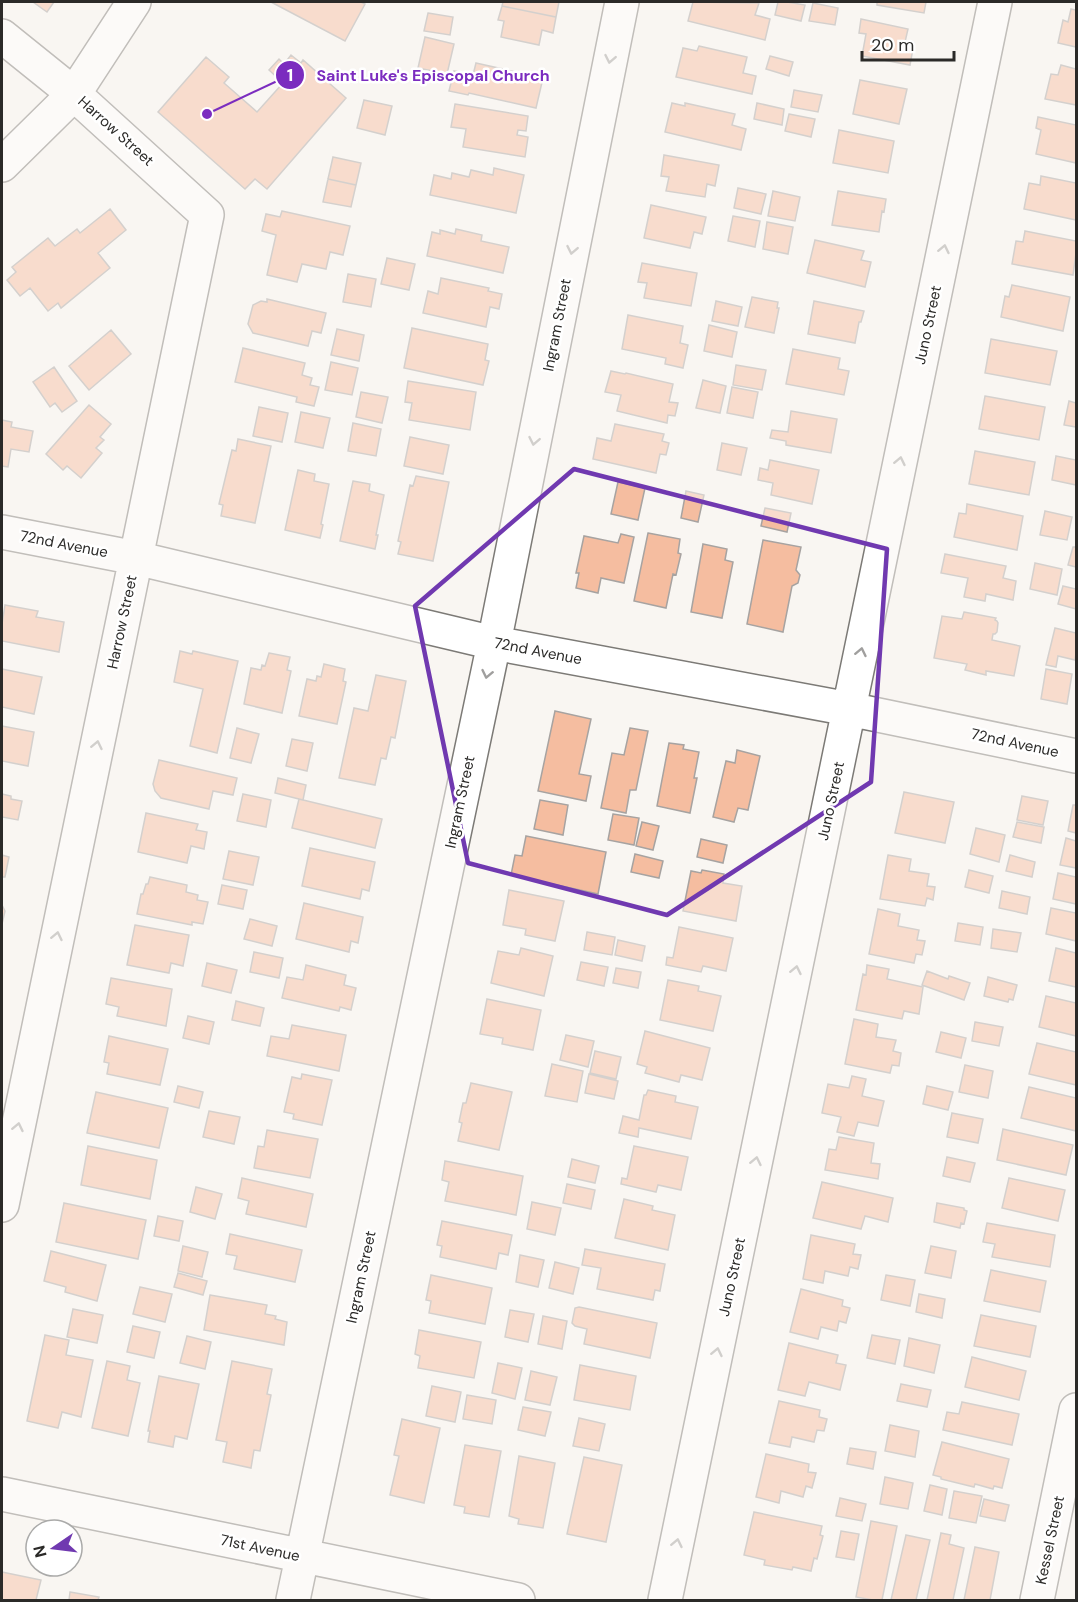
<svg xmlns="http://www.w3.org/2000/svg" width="1078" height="1602" viewBox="0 0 1078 1602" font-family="'DM Sans',sans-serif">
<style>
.building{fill:#f5bda0;stroke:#a7a3a1;stroke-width:1.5}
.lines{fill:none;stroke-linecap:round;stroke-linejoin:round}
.street-casing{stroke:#7c7a76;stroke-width:36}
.street{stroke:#fff;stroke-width:33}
.oneway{stroke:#a09f9e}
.marked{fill:none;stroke:#7039b0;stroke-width:4.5;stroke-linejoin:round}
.labels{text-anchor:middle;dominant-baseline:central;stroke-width:5;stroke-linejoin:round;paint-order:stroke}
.street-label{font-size:15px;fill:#2b2a28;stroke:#fff}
.leader{fill:none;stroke:#7b2cbf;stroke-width:2}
.callout-dot{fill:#7b2cbf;stroke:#fff;stroke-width:2}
.mark-label{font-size:18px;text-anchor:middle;font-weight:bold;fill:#fff}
.callout-label{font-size:16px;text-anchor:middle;font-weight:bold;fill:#7b2cbf;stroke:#fff;stroke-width:5;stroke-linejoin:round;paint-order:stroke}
</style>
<rect width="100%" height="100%" fill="#f9f6f2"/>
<path class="building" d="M33,2h21l-7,10z
M271,2h90l4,2 -20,37z
M503,2h56l-3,15 -54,-11z
M693,2l66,1 -4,12 15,4 -5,21 -77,-19z
M778,2h9l18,3 -4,16 -26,-6z
M877,2h49l-2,11 -47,-8z
M813,3l25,5 -3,17 -26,-4z
M502,6l54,11 -3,16 -11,-3 -3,15 -38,-8 3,-16 -6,-1z
M1071,9l5,1v37l-18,-4 5,-23 5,2z
M428,13l25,4 -3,18 -26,-4z
M861,19l47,10 -3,13 9,1 -4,22 -48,-9 4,-22 -7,-1z
M425,37l29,7 -7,30 -29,-6z
M699,46l48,11 -4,16 13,3 -4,18 -76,-17 7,-29 14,3z
M291,55l10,8 2,-3 43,38 -79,91 -12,-10 -10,10 -87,-77 48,-55 23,20 -5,6 33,29 26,-29 -14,-13 10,-11 5,5z
M770,56l23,6 -4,14 -23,-7z
M476,63l67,15 -7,30 -67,-15 -1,2 -19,-4 5,-20 19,4z
M1061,65l15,4v36l-31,-6 6,-25 7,1z
M860,80l47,9 -8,35 -46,-10z
M794,90l28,5 -4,17 -27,-5z
M364,100l28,6 -7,29 -28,-7z
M672,103l13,3v-3l50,11 -3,11 14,4 -5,21 -76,-18z
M757,103l27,6 -2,16 -28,-6z
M455,104l73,12 -2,15 -8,-1 -1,5 11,2 -3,20 -62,-10 3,-18 -15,-2z
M789,114l26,5 -4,18 -26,-6z
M1038,117l38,8v38l-40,-9 5,-24 -5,-2z
M839,130l55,11 -6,32 -55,-10z
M664,155l55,10 -4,21 -8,-2 -2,13 -39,-6 3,-14 -8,-1z
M333,157l28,6 -5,22 -28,-6z
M494,168l30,7 -8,38 -86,-18 4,-20 17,4 1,-6 17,4 2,-7 22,5z
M1041,176l35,7v37l-52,-11 5,-26 11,2z
M328,179l28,6 -5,22 -28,-5z
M738,188l28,6 -5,20 -27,-6z
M773,191l27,6 -5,24 -27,-5z
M838,191l48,8 -2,13 -2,-1 -3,21 -47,-7z
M651,205l55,12 -4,17 -8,-2 -4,16 -46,-10z
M110,209l16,21 -28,23 12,15 -49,40 -3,-5 -10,8 -18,-23 -10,8 -13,-16 9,-8 -4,-5 36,-29 7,8 22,-17 3,4z
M282,211l68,15 -7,29 -13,-3 -4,17 -24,-5 -5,18 -30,-7 9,-40 -14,-4 4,-17 14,3z
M733,216l27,5 -5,26 -27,-6z
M767,222l26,5 -5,27 -25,-5z
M456,229l26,6 -1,6 28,6 -6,26 -76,-17 5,-24 8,2v-4l15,4z
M1025,231l51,10v12l-3,22 -61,-11 4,-23 7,1z
M815,240l49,11 -3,9 10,2 -6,25 -58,-14z
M387,258l28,6 -6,26 -28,-6z
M642,263l55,10 -6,33 -47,-8 3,-15 -9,-1z
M348,274l28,5 -5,28 -28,-5z
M441,278l48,10 -1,3 14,3 -3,15 -9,-2 -4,20 -63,-14 5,-22 10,3z
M1012,285l58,12 -7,34 -62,-14 4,-21 4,1z
M752,297l26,5 -1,6h2l-5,25 -29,-6z
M267,299l59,14 -5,20 -9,-2 -4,15 -55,-13 -5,-9 5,-19 8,-4 6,1z
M716,301l26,6 -4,19 -26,-5z
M814,301l50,10 -3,11h-2l-4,21 -47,-9z
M628,315l55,11 -3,17 8,2 -5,23 -18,-4 1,-6 -44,-9z
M709,325l28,7 -5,25 -28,-6z
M412,328l76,16 -3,16 4,1 -6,24 -79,-17z
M337,329l27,6 -5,26 -28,-6z
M111,330l20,24 -42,36 -20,-24z
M991,339l66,12 -7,34 -65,-12z
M243,348l62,15 -3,12 10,3 -2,7 9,2 -5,19 -18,-4 1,-5 -62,-15z
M793,349l47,9 -2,11 11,2 -5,24 -58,-11z
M331,362l27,6 -6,27 -27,-5z
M736,365l30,5 -4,20 -29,-5z
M54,367l23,34 -15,11 -7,-9 -5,4 -17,-25z
M611,371l14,3 1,-1 47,11 -4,18 9,1 -3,13 -7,-1 -1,8 -50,-12 4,-16 -16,-3z
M703,380l23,6 -6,27 -24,-5z
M408,381l68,11 -6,38 -61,-10 3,-17 -7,-1z
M732,387l26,5 -5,26 -26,-5z
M361,392l27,5 -6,26 -26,-6z
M985,396l60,11 -6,33 -60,-11z
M1069,401l7,2v24l-12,-2z
M89,405l22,19 -11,13 4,3 -8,8 6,5 -21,25 -14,-12 -4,4 -17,-16z
M259,407l29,6 -6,29 -29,-6z
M791,411l46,8 -6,34 -45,-8v-4l-16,-3 2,-8 16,2z
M301,412l29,6 -7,30 -28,-6z
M2,420l10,2 -1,5 22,4 -4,21 -18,-3 -3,18 -6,-1z
M353,423l28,6 -5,27 -28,-5z
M615,424l49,10 -2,7 7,2 -3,12 -6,-1 -4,19 -63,-14 4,-21 14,3z
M410,437l39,8 -6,29 -39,-8z
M238,439l33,7 -16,77 -34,-7 2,-11 -4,-1 13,-54 4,1z
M722,443l25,5 -6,27 -24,-5z
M975,451l60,11 -6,33 -60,-11z
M1056,456l20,4v25l-24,-5z
M770,460l49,10 -7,34 -41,-9 2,-12 -15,-3 2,-12 8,2z
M298,470l17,4 -1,7 15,3 -8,40 2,1 -3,13 -35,-8z
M416,476l33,6 -16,79 -35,-7 3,-12 -3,-1 12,-56 3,1z
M353,481l17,3 -1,7 15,4 -8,40h2l-3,14 -35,-8z
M618,482l27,6 -7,32 -27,-6z
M686,491l18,4 -6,27 -17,-4z
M967,504l56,12 -6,34 -63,-13 5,-24 7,1z
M765,508l26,5 -4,19 -26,-6z
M1045,511l27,6 -5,23 -27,-5z
M648,533l32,6 -2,14 3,1 -5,21 -3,-1 -7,34 -32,-7z
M621,534l13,3 -10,46 -23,-5 -3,15 -22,-5 3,-15h-3l8,-37 34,7z
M763,540l38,7 -5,23 4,5 -2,8 -6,3 -9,46 -36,-8z
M703,544l24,5 -2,11 8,2 -11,56 -31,-6z
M1073,547h3v20l-8,-2z
M945,554l61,12 -3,12 13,3 -3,19 -27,-6 -1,7 -21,-4 4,-19 -27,-5z
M1035,563l27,6 -5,26 -27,-6z
M1063,586l13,3v20l-18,-5z
M5,605l33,6 -2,6 28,5 -5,30 -57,-11v-17z
M964,612l32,6 -1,2 2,1 1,2 -1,9 -2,2h-2l-1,6 28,6 -6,30 -28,-5v4l-21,-5 2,-6 -33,-6 8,-42 20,3z
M1055,628l21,5v20l-1,7 -17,-4 -2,11 -10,-2z
M180,651l12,3 1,-3 45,10 -21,92 -27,-7 13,-57 -29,-7z
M269,653l21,4 -3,13 4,1 -9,42 -38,-9 7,-36 10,2 1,-5 3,1z
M324,664l21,5 -2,12 3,1 -9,42 -38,-8 8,-37 9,2 1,-5 4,1z
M2,669l40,8 -8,37 -32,-7z
M1046,669l26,5 -5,30 -26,-5z
M376,675l30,6 -11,57 -4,-1 -5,22 -5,-1 -6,27 -36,-7 15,-70 14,3z
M555,711l36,8 -12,55 12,2 -5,25 -48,-10z
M2,726l32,6 -6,34 -26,-5z
M237,728l22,6 -8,29 -21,-5z
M630,728l18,3 -12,59h-6l-4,23 -25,-5 11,-55 12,2z
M292,739l21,4 -6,28 -21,-5z
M669,743l15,2 -1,4 16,3 -5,26h3l-7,35 -33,-7z
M737,750l23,6 -12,54 -10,-2 -4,14 -21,-5 13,-56 9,2z
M159,760l78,18 -4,17 -20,-4 -4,18 -48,-11 -6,-7 -2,-7z
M278,778l28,7 -3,15 -28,-7z
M904,792l50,10 -9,41 -50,-10z
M2,794l9,2v3l11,2 -4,19 -16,-3z
M243,794l28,6 -5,27 -29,-6z
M1022,796l26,5 -5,24 -26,-5z
M299,799l83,20 -7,29 -83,-20z
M540,800l28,5 -5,30 -29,-6z
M1073,805h3v28l-8,-2z
M146,813l52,11 -2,6 11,2 -3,17 -13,-3 -4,17 -49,-11z
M613,814l26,4 -5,27 -26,-5z
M642,822l17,4 -6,24 -17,-4z
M1017,822l27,5 -3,16 -28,-6z
M976,828l29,7 -6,27 -29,-8z
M526,836l80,16 -8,42 -87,-19 4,-20 7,1z
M1066,838l10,3v27l-16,-3z
M701,839l26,6 -4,18 -26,-6z
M310,848l65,14 -6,29 -7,-2 -2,10 -58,-13z
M229,851l30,6 -6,28 -30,-6z
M635,854l28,7 -4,17 -28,-6z
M2,855l7,2 -4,20h-3z
M888,855l23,4 -2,12 20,3 -2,12 8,1 -2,13 -6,-2 -2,8 -45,-7z
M1010,855l25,7 -3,15 -26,-6z
M702,870l22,4 -1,9 19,3 -6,35 -53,-10 8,-40 10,2z
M969,870l24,6 -4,17 -24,-6z
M1058,873l18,4v27l-23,-5z
M150,877l37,8 -1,7 12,3 -1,5 11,2 -5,22 -11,-2v3l-55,-11 4,-20h2l3,-10h2z
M222,885l25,5 -4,19 -25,-5z
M509,890l55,11 -9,40 -30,-6 1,-6 -23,-4z
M1002,891l28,6 -3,17 -28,-6z
M304,903l59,14 -5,26 -7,-2 -2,11 -53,-13z
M2,905l3,6 -3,13z
M1051,908l25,5v28l-30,-7z
M878,909l22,5 -2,12 21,4 -2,10 8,1 -3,14 -6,-1 -2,9 -45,-9z
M250,919l27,7 -5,20 -28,-7z
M958,923l25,4 -3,18 -25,-4z
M135,925l54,10 -6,31 -12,-3 -2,10 -42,-8z
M679,927l54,11 -7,33 -23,-5 -2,6 -35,-7 1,-8 6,1z
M993,929l28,4 -4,19 -26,-4z
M587,932l28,5 -3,18 -28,-5z
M618,940l27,6 -3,15 -27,-6z
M521,948l32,8 -9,40 -53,-13 7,-32 21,4z
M1056,948l20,5v34l-27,-6z
M254,952l29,6 -4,20 -29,-6z
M581,962l27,5 -4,19 -27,-6z
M207,963l30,7 -6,23 -29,-7z
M306,965l40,10 -2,10 12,3 -5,22 -11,-3 -1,4 -57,-13 5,-21 16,3z
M867,965l22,4 -2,10 36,8 -4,27 -15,-3 -2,8 -46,-9 7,-36 3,1z
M616,968l25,4 -3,16 -25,-5z
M927,971l21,8 1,-3 21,7 -6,17 -42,-15z
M988,977l29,8 -4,15 -4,-1 -1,3 -24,-6z
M111,978l61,11 -6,37 -49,-10 2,-9 -13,-3z
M668,980l31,6 -1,5 23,5 -8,35 -53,-11z
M1046,996l30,7v33l-37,-9z
M487,999l54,11 -8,40 -31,-6 1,-6 -23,-4z
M236,1001l28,7 -4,18 -28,-6z
M188,1016l26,6 -5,22 -26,-6z
M854,1019l24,5 -2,13 20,3 -3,11 8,2 -2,13 -7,-1 -2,8 -45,-9z
M975,1022l28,5 -4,19 -27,-5z
M292,1025l54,10 -7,36 -72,-15 4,-20 18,3z
M645,1031l65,17 -8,32 -21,-5 -2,7 -34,-9 2,-6 -10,-3z
M941,1032l25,6 -5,20 -25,-6z
M566,1035l28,6 -6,26 -28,-7z
M109,1036l59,13 -8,36 -53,-11 2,-11 -5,-1z
M1037,1043l39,9v33l-47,-11z
M595,1051l26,6 -5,22 -26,-6z
M552,1064l31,7 -6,31 -32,-6z
M965,1065l28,6 -5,27 -29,-6z
M302,1074l30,6 -10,45 -29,-6 1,-5 -10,-2 8,-35 9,2z
M589,1074l29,7 -4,18 -29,-6z
M852,1076l14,3 -4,17 22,5 -6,25 -20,-4 -4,14 -17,-4 4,-15 -19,-4 6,-29 21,4z
M471,1083l41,9 -13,58 -41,-9 4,-18 -3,-1 4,-19h3z
M178,1086l25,6 -4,16 -25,-6z
M927,1086l26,6 -5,18 -25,-6z
M1029,1087l47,11v33l-55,-13z
M648,1090l28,6 -1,6 23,5 -7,32 -52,-11 -1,9 -19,-4 4,-17 16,4 5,-25h2z
M96,1092l72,16 -9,40 -72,-15z
M209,1111l31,6 -6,27 -31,-7z
M952,1113l31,6 -5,24 -31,-6z
M1003,1129l70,16 -7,30 -69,-15z
M267,1130l51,9 -8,39 -56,-10 4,-22 6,1z
M839,1137l35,6 -3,20 9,1 -2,15 -53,-9 4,-21 7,1z
M88,1146l69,14 -7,39 -69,-14z
M634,1146l54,11 -7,33 -23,-5 -2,7 -35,-8 1,-6 5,1z
M947,1157l28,6 -5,19 -27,-6z
M572,1159l27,7 -4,17 -27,-6z
M445,1161l78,15 -7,39 -71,-14 4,-19 -7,-2z
M242,1178l71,16 -7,33 -60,-13 3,-13 -11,-3z
M1009,1178l56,12 -7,31 -56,-13z
M822,1182l71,16 -5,24 -23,-6 -4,13 -48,-11z
M567,1184l28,6 -4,19 -28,-6z
M196,1187l26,7 -7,25 -25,-7z
M624,1199l29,7 -1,4 23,5 -7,35 -53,-12z
M532,1202l29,6 -6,27 -28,-6z
M64,1203l82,17 -8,39 -82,-17z
M937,1203l27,5v2l3,1 -3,13 -3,-1 -1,5 -26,-6z
M158,1216l25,5 -4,20 -25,-5z
M442,1221l70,14 -4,20 -9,-2 -3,16 -56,-12 2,-11 -5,-1z
M987,1223l68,12 -5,32 -58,-10 3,-13 -12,-2z
M230,1234l72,16 -7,32 -61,-13 3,-13 -11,-2z
M811,1235l44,9 -2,10 8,1 -3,14 -8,-2 -2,9 -23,-5 -2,12 -20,-4z
M183,1246l25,6 -6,25 -24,-6z
M931,1246l25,5 -5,27 -26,-5z
M585,1249l80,15 -5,27 -5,-1 -2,10 -56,-11 4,-21 -19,-3z
M51,1251l55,14 -9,36 -32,-9 1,-5 -22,-6z
M520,1255l24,5 -6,27 -22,-5z
M555,1262l24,6 -6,26 -24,-6z
M991,1270l55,11 -6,31 -56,-11z
M178,1273l29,8 -4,14 -29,-8z
M431,1275l61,13 -7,36 -56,-11 2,-12 -5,-1z
M886,1275l29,5 -5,26 -29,-6z
M140,1287l32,7 -7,28 -32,-8z
M801,1289l42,11 -1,6 8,2 -4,15 -7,-2 -2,10 -16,-4 -3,12 -28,-7z
M919,1294l26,5 -3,19 -26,-6z
M210,1295l57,10 -2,9 11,2 -1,3 12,3 -3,23 -80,-15z
M579,1307l78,16 -7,35 -66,-14 3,-15 -12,-3 -3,-3 3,-15z
M73,1309l30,6 -6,28 -30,-6z
M510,1310l24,4 -6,28 -23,-5z
M981,1315l55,11 -6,31 -56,-11z
M543,1316l24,5 -5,28 -24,-5z
M133,1326l27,6 -6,26 -27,-6z
M419,1330l62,12 -7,36 -56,-10 2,-12 -5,-2z
M45,1335l24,5 -3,15 27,5 -12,57 -19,-5 -4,16 -31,-7z
M872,1335l28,5 -5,24 -28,-6z
M187,1336l24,6 -6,27 -25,-6z
M909,1338l31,7 -6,28 -30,-7z
M789,1343l49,12 -2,8 10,2 -6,25 -31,-8 -4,14 -27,-6z
M972,1357l54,14 -7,29 -54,-13z
M107,1361l23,5 -3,14 13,3 -12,53 -36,-8z
M232,1361l40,8 -5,25 4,1 -11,56 -6,-1 -3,18 -28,-6 4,-20 -11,-2z
M498,1363l24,5 -7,31 -23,-6z
M580,1365l56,11 -6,34 -56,-10z
M531,1371l26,6 -7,28 -25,-5z
M159,1376l40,8 -12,55 -12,-3 -2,11 -25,-5 2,-11h-2z
M901,1384l30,6 -4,17 -30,-6z
M432,1386l29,6 -6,30 -29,-6z
M467,1395l29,5 -4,24 -29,-5z
M779,1401l41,9 -1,7 8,2 -3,12 -7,-1 -3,12 -22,-5 -2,10 -21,-4z
M962,1402l57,12 -7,31 -69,-15 4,-18 12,2z
M523,1407l28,5 -6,24 -27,-6z
M579,1418l26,6 -6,27 -26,-5z
M402,1419l38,9 -16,75 -34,-8 9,-39 -5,-1z
M890,1425l29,6 -4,26 -30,-6z
M942,1442l67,17 -7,29 -8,-2 -1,3 -18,-5 -1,3 -33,-8v-2l-8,-2z
M465,1445l36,6 -12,66 -25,-4 1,-6 -11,-2z
M850,1448l26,4 -3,17 -26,-5z
M766,1454l43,10 -1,8 8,1 -4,15 -6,-2 -3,11 -22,-6 -2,12 -23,-6z
M519,1456l36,7 -12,65 -25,-4 1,-5 -10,-3z
M584,1457l38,8 -16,77 -39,-8z
M885,1477l28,6 -5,26 -28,-5z
M930,1485l17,4 -5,26 -18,-4z
M954,1491l28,5 -6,27 -27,-5z
M840,1498l26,6 -4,17 -26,-5z
M984,1499l25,6 -4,16 -25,-5z
M754,1512l68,14 -2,9 3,1 -6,23 -3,-1 -3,13 -18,-4 -1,3 -28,-5 1,-5 -21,-5z
M871,1521l26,5 -15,74h-9l-17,-3z
M841,1531l18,3 -5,26 -18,-3z
M941,1533l10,2 -2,9 15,4 -11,52h-26z
M906,1535l24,5 -14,60h-25z
M975,1547l24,5 -9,48h-26z
M2,1572l39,8 -5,20h-34z
M70,1592l29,5 -1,3h-29z"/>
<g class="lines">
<defs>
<path id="street" d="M2,36l72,58 133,121 -205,990
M2,165l72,-71 60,-92
M2,532l134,26 358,85 355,66 227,47
M2,1494l516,106
M293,1600l201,-957 128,-641
M665,1600l330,-1598
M1037,1600l39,-190"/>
</defs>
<use href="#street" class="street-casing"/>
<use href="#street" class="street"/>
</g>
<defs><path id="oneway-chevron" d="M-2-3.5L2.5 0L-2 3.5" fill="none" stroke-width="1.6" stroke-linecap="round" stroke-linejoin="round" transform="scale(1.5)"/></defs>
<g class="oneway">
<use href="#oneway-chevron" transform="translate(610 59) rotate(101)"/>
<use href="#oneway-chevron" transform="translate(944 249) rotate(-78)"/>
<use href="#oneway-chevron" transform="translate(572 250) rotate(101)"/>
<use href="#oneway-chevron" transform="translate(534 441) rotate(101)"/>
<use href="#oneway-chevron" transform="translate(900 461) rotate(-78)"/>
<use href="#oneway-chevron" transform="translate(861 652) rotate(-78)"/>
<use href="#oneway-chevron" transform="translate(487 674) rotate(102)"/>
<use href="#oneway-chevron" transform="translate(97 745) rotate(-78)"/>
<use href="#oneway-chevron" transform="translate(57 936) rotate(-78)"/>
<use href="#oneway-chevron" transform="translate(796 970) rotate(-78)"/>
<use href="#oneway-chevron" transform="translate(18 1127) rotate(-78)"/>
<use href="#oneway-chevron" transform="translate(756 1161) rotate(-78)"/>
<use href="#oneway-chevron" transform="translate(717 1352) rotate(-78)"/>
<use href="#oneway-chevron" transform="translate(677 1543) rotate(-78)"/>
</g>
<path d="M0 0H1078V1602H0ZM574,469l313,80 -16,233 -204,133 -199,-52 -53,-257z" fill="#f9f6f2" fill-opacity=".55" fill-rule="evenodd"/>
<path class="marked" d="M574,469l313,80 -16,233 -204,133 -199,-52 -53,-257z"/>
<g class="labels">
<g class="street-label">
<text transform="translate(116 131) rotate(42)">Harrow Street</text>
<text transform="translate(557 325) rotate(-79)">Ingram Street</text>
<text transform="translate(928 325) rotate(-78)">Juno Street</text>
<text transform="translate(64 544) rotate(11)">72nd Avenue</text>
<text transform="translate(122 622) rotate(-78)">Harrow Street</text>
<text transform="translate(538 651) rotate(11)">72nd Avenue</text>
<text transform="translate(1015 743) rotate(12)">72nd Avenue</text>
<text transform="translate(831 801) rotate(-78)">Juno Street</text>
<text transform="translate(460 802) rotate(-78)">Ingram Street</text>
<text transform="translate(361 1277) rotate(-78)">Ingram Street</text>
<text transform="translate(732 1277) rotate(-78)">Juno Street</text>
<text transform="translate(1050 1540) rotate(-78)">Kessel Street</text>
<text transform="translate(260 1548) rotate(12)">71st Avenue</text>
</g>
</g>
<path class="leader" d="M207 114L290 75"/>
<g class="callout-dot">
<circle cx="207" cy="114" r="6"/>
<circle cx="290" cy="75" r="15"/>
</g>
<g class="mark-label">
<text x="290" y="81">1</text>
</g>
<g class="callout-label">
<text x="433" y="81">Saint Luke's Episcopal Church</text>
</g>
<rect width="1078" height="1602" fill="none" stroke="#2b2a28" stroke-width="6"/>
<g transform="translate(54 1548) rotate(256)"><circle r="28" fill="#ffffff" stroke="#aaaaa9" stroke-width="1.5"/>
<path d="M0-4.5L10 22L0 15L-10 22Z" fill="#7039b0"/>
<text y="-9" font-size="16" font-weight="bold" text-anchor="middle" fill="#2b2a28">N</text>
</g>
<path d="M862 51v9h92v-9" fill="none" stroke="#2b2a28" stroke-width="3"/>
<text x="871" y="51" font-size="18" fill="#2b2a28" stroke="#ffffff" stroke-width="4.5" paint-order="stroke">20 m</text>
</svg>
